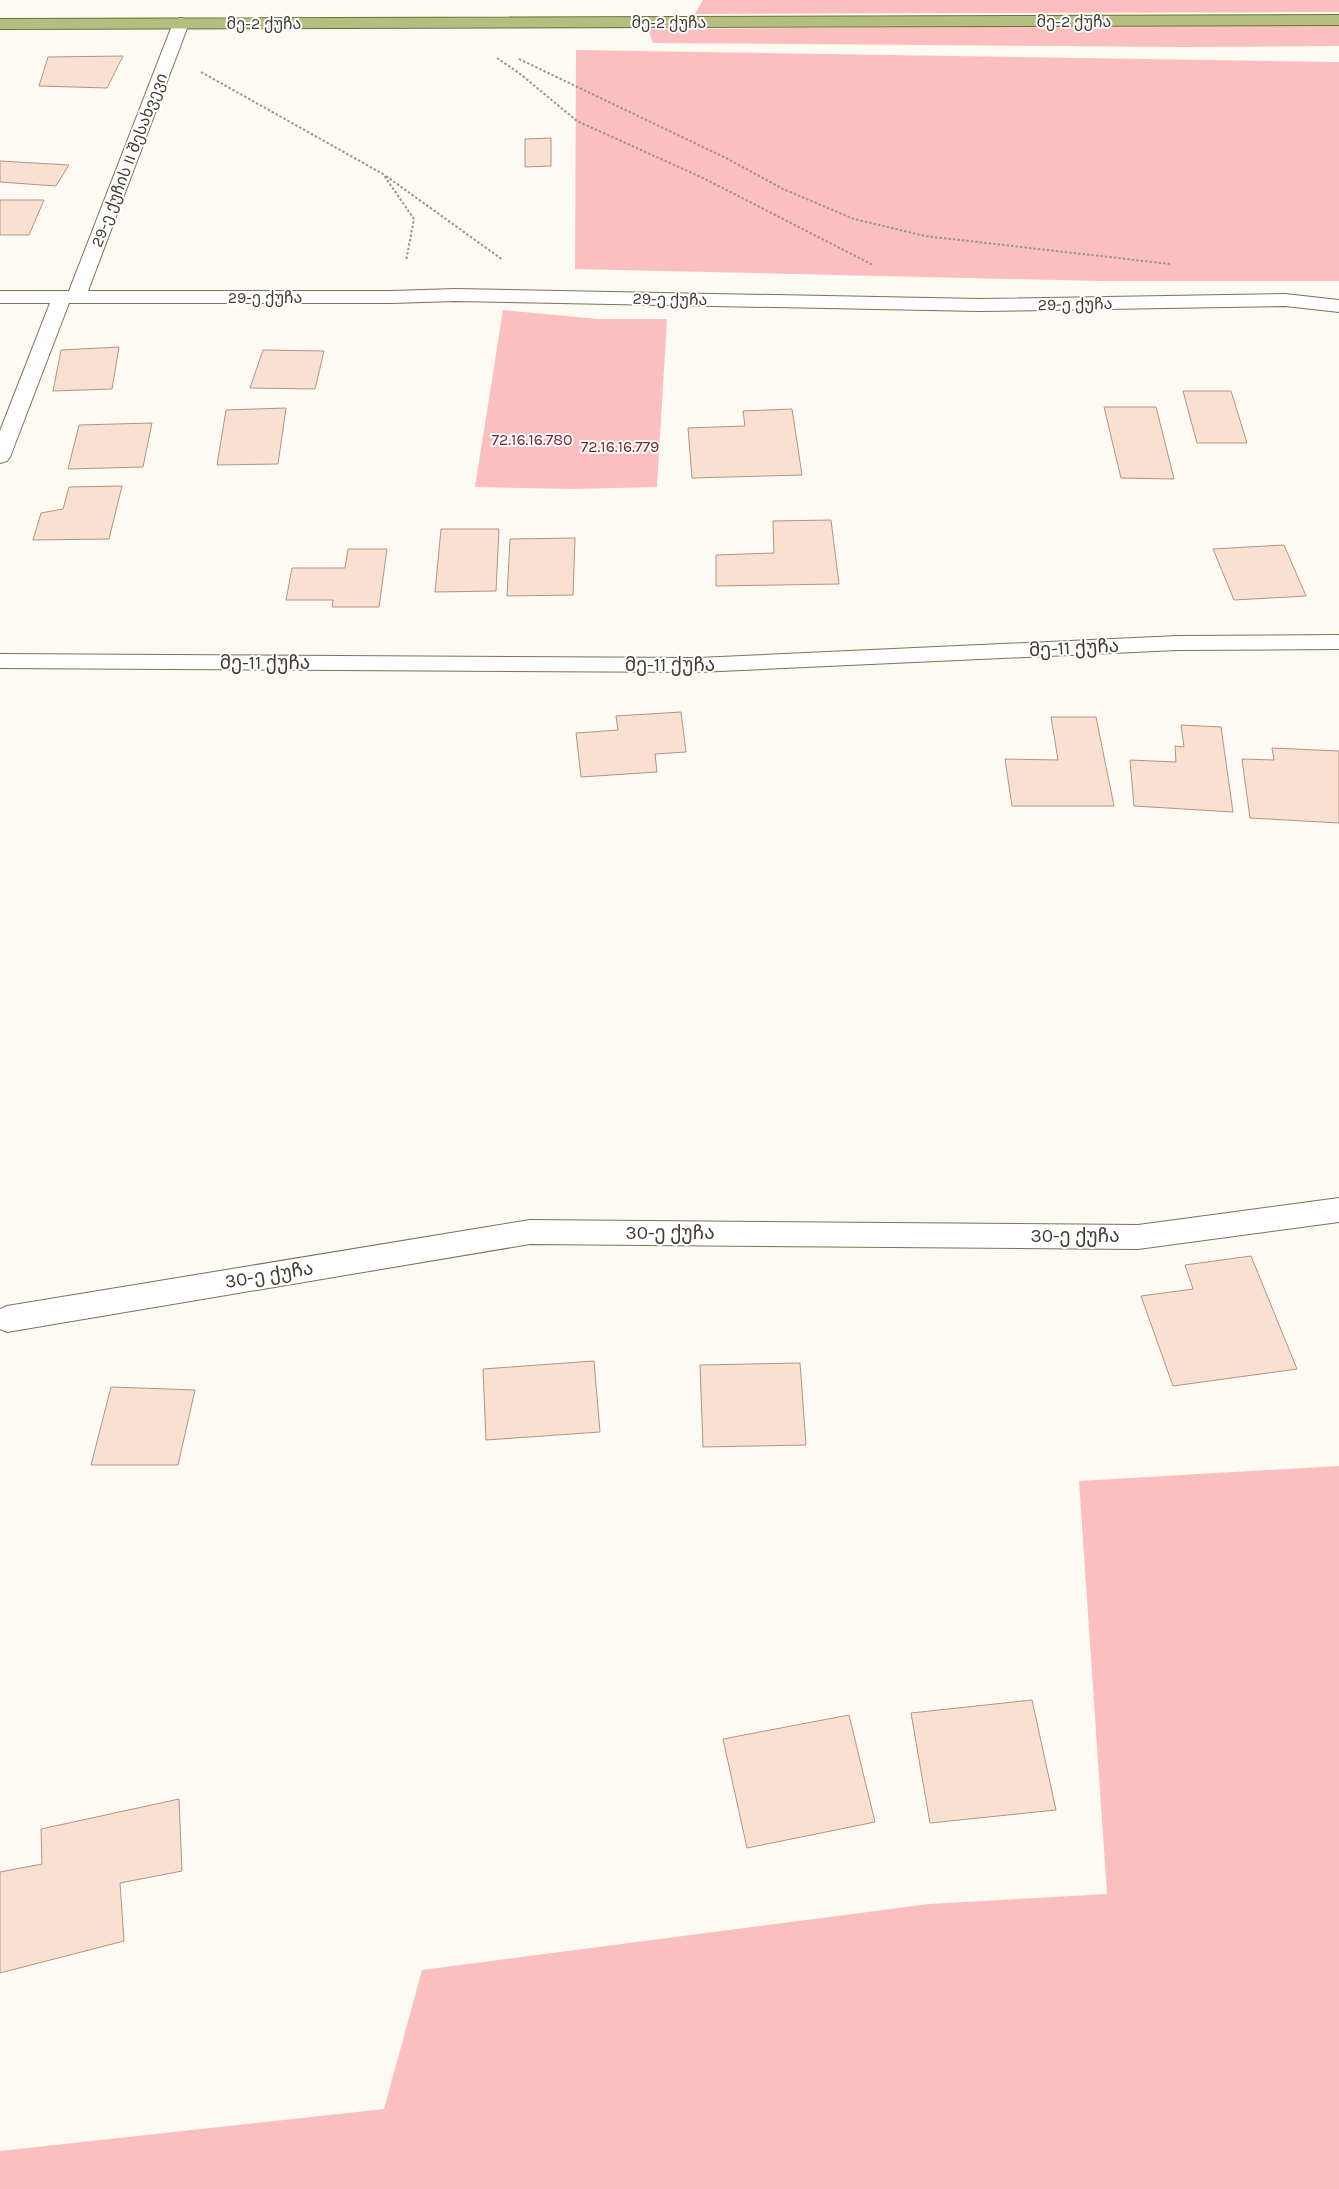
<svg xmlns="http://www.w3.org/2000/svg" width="1339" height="2189" viewBox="0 0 1339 2189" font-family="Karla,'Noto Sans Georgian',sans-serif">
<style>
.green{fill:#fbbfc0}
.building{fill:#fae0d1;stroke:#b29483}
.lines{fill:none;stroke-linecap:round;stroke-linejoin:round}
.minor-casing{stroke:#7e7155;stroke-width:2}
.major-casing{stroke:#6b742d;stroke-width:2}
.path{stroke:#9a968d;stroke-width:2;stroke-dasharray:2.5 2;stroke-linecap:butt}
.minor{fill:#fff;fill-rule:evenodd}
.major{fill:#b3be80;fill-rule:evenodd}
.labels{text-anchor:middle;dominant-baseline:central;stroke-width:4;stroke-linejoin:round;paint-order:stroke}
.far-street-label{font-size:16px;fill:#423c30;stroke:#fff}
.far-park-label{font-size:16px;fill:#7a252e;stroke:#fff}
.street-label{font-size:19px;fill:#423c30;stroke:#fff}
</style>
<rect width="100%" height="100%" fill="#fdfaf4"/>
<path class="green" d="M703,0h636v12l-644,2z
M1339,25v21l-155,1 -531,-4 -5,-14z
M576,50l763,12v219h-240l-524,-12z
M503,310l95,9h69l-10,168 -82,2 -100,-2z
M1339,1466v723h-1339v-38l384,-42 38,-139 507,-66 178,-10 -28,-413z"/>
<path class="building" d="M123,56l-16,32 -68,-2 9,-29z
M551,138v28l-26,1v-28z
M0,161l69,4 -13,21 -56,-4z
M0,200h44l-15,35h-29z
M119,347l-7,42 -59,2 8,-41z
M263,350l61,1 -9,38 -65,-1z
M1183,391h48l16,52h-50z
M1104,407h52l18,72 -53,-1z
M286,408l-8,56 -61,1 9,-55z
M792,409l10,66 -110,3 -4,-50 57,-2 -2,-15z
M152,423l-9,44 -75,2 11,-44z
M122,486l-13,53 -76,1 8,-27 22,-4 6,-22z
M831,520l8,64 -123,2v-31l58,-2 -1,-32z
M441,529h58l-3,62 -61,1z
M575,538l-2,57 -66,1 3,-57z
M1284,545l22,51 -72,4 -21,-51z
M348,549h39l-8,58h-47l1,-7h-47l6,-32h53z
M681,712l5,40 -31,2 2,18 -76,5 -5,-44 42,-3 -2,-14z
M1051,717h45l18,89h-102l-7,-47 53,1z
M1181,725l40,2 12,85 -99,-6 -4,-46 46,2 -1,-16 9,1z
M1272,748l67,3v72l-89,-5 -8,-59 32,1z
M1251,1256l46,113 -124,17 -32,-90 52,-7 -8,-24z
M594,1361l6,71 -114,8 -3,-71z
M800,1363l6,82 -103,2 -3,-82z
M111,1387l84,3 -17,75h-87z
M1032,1700l24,110 -126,13 -19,-110z
M849,1715l26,107 -128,26 -24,-109z
M179,1799l3,72 -62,12 4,58 -124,32v-101l42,-8 -1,-35z"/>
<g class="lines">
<defs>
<path id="minor" d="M181,18l6,2 2,3 -101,268h304l63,-2 525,10 305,-5 54,6v12l-54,-6 -305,5 -525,-10 -63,2h-323l-59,154 -3,4 -7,2v-32l50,-128h-50v-12h69l104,-268 2,-3z
M1339,635v14l-162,1 -479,22 -698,-4v-14l698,4 479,-22z
M1339,1198v24l-201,27 -608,-5 -523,88 -7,-3v-20l7,-3 523,-86 608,5z"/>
<path id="major" d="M1339,15v10l-1339,4v-10z"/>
</defs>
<use href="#minor" class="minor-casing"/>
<use href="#major" class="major-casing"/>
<path class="path" d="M497,58l22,15 58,48 126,57 170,87
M519,59l209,100 55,30 71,30 71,17 245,28
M201,72l182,102 31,45 -8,42
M386,176l117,84"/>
<use href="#minor" class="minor"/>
<use href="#major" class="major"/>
</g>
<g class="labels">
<g class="far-street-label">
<text x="1074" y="21">მე-2 ქუჩა</text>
<text x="669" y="22">მე-2 ქუჩა</text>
<text x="264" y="23">მე-2 ქუჩა</text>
<text transform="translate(129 160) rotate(-69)">29-ე ქუჩის II შესახვევი</text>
<text x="265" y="297">29-ე ქუჩა</text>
<text transform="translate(670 299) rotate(1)">29-ე ქუჩა</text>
<text transform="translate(1075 304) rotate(-1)">29-ე ქუჩა</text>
</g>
<g class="far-park-label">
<text x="532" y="439">72.16.16.780</text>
<text x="620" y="446">72.16.16.779</text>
</g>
<g class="street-label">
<text transform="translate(1074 648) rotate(-3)">მე-11 ქუჩა</text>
<text x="265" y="663">მე-11 ქუჩა</text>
<text x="670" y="665">მე-11 ქუჩა</text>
<text x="670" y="1233">30-ე ქუჩა</text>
<text x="1075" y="1236">30-ე ქუჩა</text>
<text transform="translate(269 1275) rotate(-9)">30-ე ქუჩა</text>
</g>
</g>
</svg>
